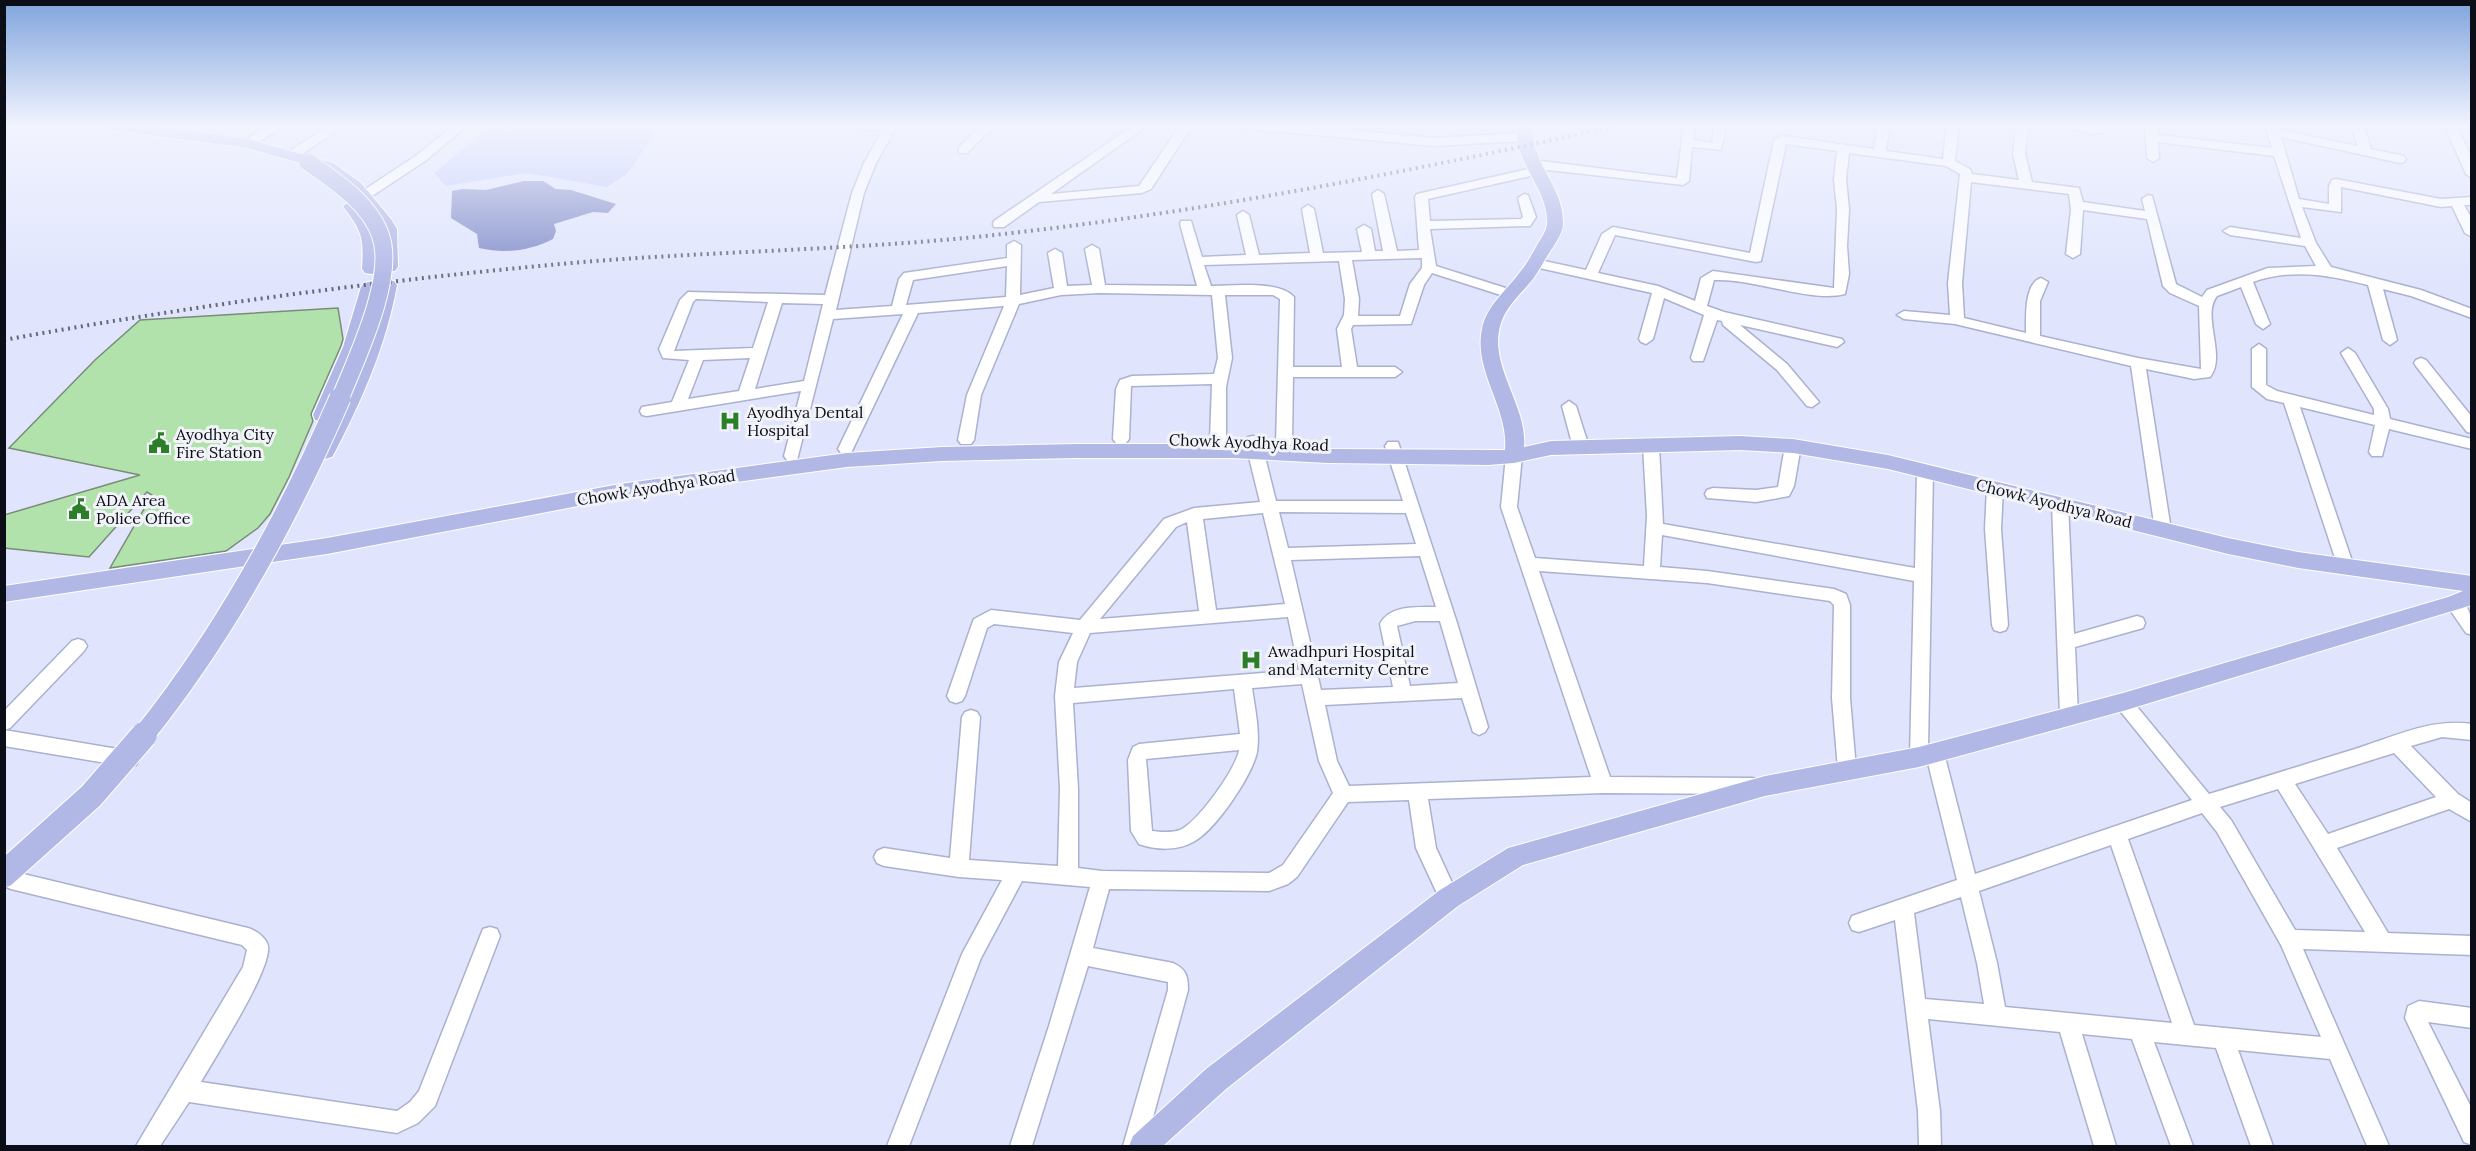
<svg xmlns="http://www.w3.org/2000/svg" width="2476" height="1151" viewBox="0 0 2476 1151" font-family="Lora,serif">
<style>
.green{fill:#c2cbfb}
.water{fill:#828dc9}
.building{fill:#b1e2ac;stroke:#798d76;stroke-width:1.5}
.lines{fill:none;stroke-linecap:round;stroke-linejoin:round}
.minor-casing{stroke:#abb1ce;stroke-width:3}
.major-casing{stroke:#fff;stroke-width:2}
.minor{fill:#fff;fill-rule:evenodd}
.major{fill:#b1b8e6;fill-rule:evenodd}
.rail{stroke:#666979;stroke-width:4;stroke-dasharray:2 4.5;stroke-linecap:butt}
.major-bridge-far2-casing{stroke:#fff;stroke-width:19;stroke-linecap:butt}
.major-bridge-far1-casing{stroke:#fff;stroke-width:23;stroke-linecap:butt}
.major-bridge-casing{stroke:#fff;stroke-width:28;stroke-linecap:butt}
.major-bridge-far2{stroke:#b1b8e6;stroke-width:17}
.major-bridge-far1{stroke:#b1b8e6;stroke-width:21}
.major-bridge{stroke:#b1b8e6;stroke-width:26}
.labels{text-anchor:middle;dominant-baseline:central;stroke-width:6;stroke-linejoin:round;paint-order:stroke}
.poi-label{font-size:16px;fill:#0b0d17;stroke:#f2f3f9;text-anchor:start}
.street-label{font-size:16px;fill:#0b0d17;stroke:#f2f3f9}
</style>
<rect width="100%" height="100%" fill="#e0e5fd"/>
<path class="green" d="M493,124h163l-2,11 -27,39 -20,13 -81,-14 -80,13 -12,-13z"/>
<path class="water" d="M524,181h19l13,8 15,1 45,14 -8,9 -15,-1 -39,12 2,7 -3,8c-24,12 -47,15 -74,9l-2,-14 -26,-16 1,-27 10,-2 24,1z"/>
<path class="building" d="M338,308l5,31 -2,7 -30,68 2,7 -24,56 -19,37 -12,14 -32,23 -116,17 42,-73 -5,-3 -58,65 -85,-9v-33l136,-40 -131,-27 86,-88 45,-40z"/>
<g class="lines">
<defs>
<path id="minor" d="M270,124h15l-33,23h-8v-6z
M332,124h15l-51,34h-8v-6z
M455,124h14l-44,37 -56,37h-8l-2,-3 2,-3 56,-37z
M851,124h47l-22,39 -12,30 -28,117 56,-4 7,-27 5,-6 103,-15v-13l7,-4 7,4 -1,50 34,-7 -6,-35 7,-4 7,4 5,33 25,-1 -7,-36 7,-4 7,4 6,36 92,1 -17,-62 1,-3h10l11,36 44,-2 -9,-40 6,-4 6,4 10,40 51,-2 -8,-44 6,-4 6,4 9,44 39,-1 -5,-23 7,-4 7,4 4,22h8l-11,-57 6,-4 6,4 13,57 22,-1 -4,-53 2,-3 116,-26 -6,-4 6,-4 144,18 7,-54h8l2,3 -1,13 19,3 3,-19h12l-6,26 -29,-3 -3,34 -6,4 -144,-16v5l-111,25 2,22 91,-2 2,-2 -5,-19 6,-4 4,1 8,22 -6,9 -100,3 6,37 79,25 2,3 -7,4 -78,-25 -8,12 -13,39 -58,1 -2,4 6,38h38l7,5 -7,5h-102l-1,66 -3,4h-10l-3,-4 4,-144 -7,-4h-48l7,63 -6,29v53l-3,4h-10l-3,-4 2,-56 -81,2 -2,53 -3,4h-10l-3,-4 3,-50 4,-9 12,-4 82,-2 4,-16 -6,-63 -113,-2 -38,2 -42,9 -38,91 -7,45 -3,4h-10l-3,-4 9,-45 37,-89 -86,7 -67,140h-10l-3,-4 65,-135 -70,5 -36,141h-10l-3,-4 17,-65 -154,25 -5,-1 -2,-4 2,-4 30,-5 17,-42 -26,-2 -4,-9 21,-49 8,-8 137,3 27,-102 12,-30 18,-32 -25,-3zM1422,258v10l-12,16 -10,32h-42l1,-17 -7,-39zM1339,261l6,38 -1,16 -7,14 5,38h-49l1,-70c-14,-17 -62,-11 -83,-11l-7,-21zM1007,266l-1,31 -100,8 7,-25zM696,299l72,3 -15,46 -79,3 19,-49zM782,303l41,1 -19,77 -49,8zM750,358l-11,33 -51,8 15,-39z
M983,124h13l-29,29h-8v-6z
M1136,124h14l-99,70 88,-8 42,-62h12l-42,65 -9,4 -103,9 -35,25h-10l-1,-3 1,-3z
M1234,124h48l152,14 90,-5 6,4 -6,4 -90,5 -194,-18z
M1878,124h12l-4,27 57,8 4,-35h12l-4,37 15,8 2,5 47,6 -6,-26 3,-30h12l-3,30 7,28 47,6 4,14 62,9 -3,-12 6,-4 4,1 24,88 26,13 5,-7 61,-22 48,-2 -11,-20 -75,-11 -7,-4 7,-4 71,11 -27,-82 -116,-14 1,16 -6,4 -6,-4 -2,-34h12l1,11 114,13 -7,-24h12l2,6 79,16 -7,-22h12l8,25 33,7 2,3 -2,3 -4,1 -119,-26 18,62 30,5v-18l3,-6 4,-1 105,20 31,-2v8h-8l8,14v18l-7,-4 -13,-27 -11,1 -100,-20v25l-39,-5 14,36 15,24 90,23 51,19v9l-61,-22 -28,-7 14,51 -7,5 -7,-5 -15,-55c-39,-10 -76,-17 -115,-3l17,42 -7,5 -7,-5 -15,-37 -24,9c-16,20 10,60 -7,81l-16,2 -48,-10 25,161 -2,4h-12l-2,-4 -24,-164 -176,-42 -51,-5 -7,-4 7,-4 46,4 -2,-32 12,-109 -14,-8 -97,-13 -3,26 3,30 -2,37 2,28 -4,20c-34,9 -92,-16 -131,-14l-7,26 17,6 118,27 2,3 -7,5 -97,-22 47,39 32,38 -7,5 -5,-1 -30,-36 -54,-45 -1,-4 -5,-1 -14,41h-10l-2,-3 13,-43 -40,-17 -11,41 -7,5 -5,-2 -2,-3 13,-46 -117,-26 -7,-4 7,-4 51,11 16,-36 11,-7 137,26 24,-113 10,-4 90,13zM1786,144l51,7 -3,28 3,30 -3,79 -121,-17 -12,7 -6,23 -37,-15 -60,-13 17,-38 141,27 5,-1zM1971,182l98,12 2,16 -5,44 7,4 7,-4 3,-44 64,9 16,67 7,7 29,13 2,63 -63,-11 -98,-22v-35l8,-19 -7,-4c-17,5 -15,40 -15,55l-62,-15 -2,-35z
M2057,124l36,2 16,-2 -3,8 -13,2z
M2444,124h12l16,35v19l-6,-4z
M2259,344l7,5v36l11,6 97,24v-6l-33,-56 7,-5 7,5 33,56 2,10 82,20v10l-83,-20 -7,27h-10l-3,-4 6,-27 -75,-18 54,160 -2,4 -6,2 -6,-2 -2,-4 -54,-164 -17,-4 -15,-12v-38z
M2421,358l5,2 46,57v16l-5,-1 -51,-66 -2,-3 2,-3z
M1569,401l7,5 13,41 -3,4h-10l-3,-4 -11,-41z
M1253,436l5,1 3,4 15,60h127l-18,-55 3,-4h10l59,181 31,104 -3,5 -6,3 -6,-3 -11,-34 -137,7 12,56 12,25 242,-9 -90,-270 5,-51 3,-4h10l3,4 -5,51 18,51 109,8 3,-50 -4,-70 3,-4h10l3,4 4,78 252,44 2,-97 3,-4h10l3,4 -5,277 7,-3 6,3 3,5 31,121 217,-74 -75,-93 -3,-5 3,-5 6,-2 6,2 80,97c49,-15 97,-30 146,-45 39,-12 75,-31 117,-25v16l-30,-3 -31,9 47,48 14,9v19l-23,-13 -112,39 51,85 84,3v19l-169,-6 86,197h-22l-37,-87 -92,-9 35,96h-22l-35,-98 -62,-6 39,104h-22l-39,-107 -50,-5 34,112h-22l-34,-114 -132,-13 12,92 1,35h-22l-1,-35 -23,-191 -36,12 -7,-2 -3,-7 3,-7 105,-36 -30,-121 -2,4 -6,2 -6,-2 -3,-6 4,-176 -252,-46 -2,32 47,4 127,18 12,5 4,11v93l6,71 -2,6 -7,2 -7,-2 -2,-6 -6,-71 2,-93 -4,-4 -123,-18 -168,-12 71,206 142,1 7,2 2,6 -2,6 -7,2 -149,-1 -175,6 8,49 23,50 -3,6 -7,3 -7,-3 -26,-56 -7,-48 -61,2 -51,75 -9,7 -19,7 -160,-2 -16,59 80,15c13,6 15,13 15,27l-43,156h-22l45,-156v-8l-80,-16 -56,180h-22l39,-120 41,-139 -68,-6 -41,77 -72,188h-22l75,-192 40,-74 -43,-3 -75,-11 -7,-3 -3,-6 3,-6 7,-3 66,10 12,-141 3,-5 6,-2 6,2 3,5 -11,143 89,6 2,-77 -5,-93 4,-34 14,-29 -79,-9 -7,4 -22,68 -3,5 -6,2 -6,-2 -3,-5 25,-72 2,-5 17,-9 89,10 84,-101 30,-11 66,-6 -15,-61 3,-4zM1279,512l127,1 10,31 -128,4zM1263,513l22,91 -69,6 -13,-91zM1187,522l12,89 -99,8 76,-92zM1420,556l16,51c-19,0 -47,-2 -56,17l13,63 -72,3 -30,-130zM1288,617l11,53 -225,18 3,-26 13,-29zM1415,621h25l18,62 -48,3 -13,-60zM1302,684l17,77 14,32 -50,72 -14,8 -167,-2 -24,-3v-79l-5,-86 161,-14 6,45 -101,10 -6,3 -5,13 3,71 8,13c17,6 38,7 54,-2 22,-11 59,-66 64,-90 3,-21 -2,-43 -5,-64zM1239,750c-3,19 -41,72 -59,80 -8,3 -20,2 -28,1l-6,-72zM2394,753l42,44 -108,37 -33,-50zM2278,789l87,143 -70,-2 -64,-110 -11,-13zM2202,813l15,19 64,113 40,92 -127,-12 -66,-186zM2111,845l61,178 -167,-16 -8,-44 -18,-72zM1961,897l16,66 7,41 -59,-5 -11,-86z
M1793,441l5,1 3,4 -7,40 -5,10 -33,6 -49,-4 -2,-4 2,-4 6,-2 43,2 22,-3 7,-41 3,-4z
M1995,482l6,2 2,4 -2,41 7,96 -2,5 -6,2 -6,-2 -2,-5 -7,-96 2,-41 2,-4z
M2060,498l6,2 2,4 6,130 63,-18 6,2 2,5 -2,5 -68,19 3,68 -3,5 -6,2 -6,-2 -3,-5 -8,-211 2,-4z
M2454,597c17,6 18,23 18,38l-6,-2 -20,-29 2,-5z
M78,639l6,2 3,5 -3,5 -74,77 -6,2v-19l68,-70z
M4,730l126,21 6,2 3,6 -3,6 -6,2 -126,-21z
M11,871l237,57c7,2 18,9 20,18 4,23 -53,111 -67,136l196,29 13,-9 9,-11 64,-162 7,-2 7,2 3,7 -65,170 -17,17 -21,10 -208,-31 -29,44h-24l107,-179 4,-17 -5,-5 -231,-56 -7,-3v-12z
M2419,1001l53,7v20l-44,-6 44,87v36l-8,-3 -59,-124 3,-12z"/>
<path id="major" d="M97,124h42l109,15 85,24 28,20 30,36 6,10 1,38 -3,4 -24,3 -6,-1 -3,-4c2,-33 0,-37 -19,-63l8,-5c25,6 29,41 29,62l1,-34 -32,-40 -28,-20 -74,-21 -143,-19z
M1517,124h16c-4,38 31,62 30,99 0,8 -4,14 -8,21 -8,11 -14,24 -22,35 -11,14 -26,26 -32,44 -14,42 27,82 23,124l27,-6 189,-5 53,3 95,16 340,83 70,14 174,24v29l-349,106 -204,56 -154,29 -242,69 -65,41 -232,183 -63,57h-34l4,-10 73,-67 234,-179 68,-42 257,-72 154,-29 204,-54 325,-96 15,-6 -165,-23 -70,-14 -340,-85 -95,-16 -53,-3 -189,5 -37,8 -26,2 -160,-2 -96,-5h-155l-135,3 -95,6 -227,31 -293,56 -323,48v-16l323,-48 293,-54 227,-31 95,-6 135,-3h155l96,5 177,1c4,-42 -32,-79 -23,-121 4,-23 25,-39 38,-57 7,-8 12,-18 17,-27 4,-7 9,-13 10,-21 2,-36 -34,-60 -30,-100z
M382,279l12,2 3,4c-11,60 -34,113 -62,167l-3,5 -7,2 -7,-2 -3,-5c28,-52 52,-104 63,-162l-17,57 -30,68 -2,5 -7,2 -7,-2 -2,-5 30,-68 18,-60 3,-4z"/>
</defs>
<use href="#minor" class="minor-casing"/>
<use href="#major" class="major-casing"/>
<use href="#minor" class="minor"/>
<use href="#major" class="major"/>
<path class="rail" d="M4,340c192,-35 385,-61 579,-78 134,-11 268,-12 402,-26 216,-23 428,-65 640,-112"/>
<defs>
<path id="major-bridge-far2" d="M308,162c26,18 63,42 73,75 14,42 -25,122 -41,162"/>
<path id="major-bridge-far1" d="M142,737c83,-103 146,-219 198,-339"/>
<path id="major-bridge" d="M4,874l87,-78 53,-61"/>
</defs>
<use href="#major-bridge-far2" class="major-bridge-far2-casing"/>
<use href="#major-bridge-far1" class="major-bridge-far1-casing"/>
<use href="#major-bridge" class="major-bridge-casing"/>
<use href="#major-bridge-far2" class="major-bridge-far2"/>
<use href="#major-bridge-far1" class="major-bridge-far1"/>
<use href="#major-bridge" class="major-bridge"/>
</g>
<linearGradient id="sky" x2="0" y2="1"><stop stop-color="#7fa4dc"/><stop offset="0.44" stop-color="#f1f3fe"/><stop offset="1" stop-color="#f1f3fe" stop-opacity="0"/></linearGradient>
<rect width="2476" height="285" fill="url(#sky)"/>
<defs>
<symbol id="hospital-bare" viewBox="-9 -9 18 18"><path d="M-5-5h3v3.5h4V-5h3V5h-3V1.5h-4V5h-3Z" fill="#2d7e28" stroke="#f2f3f9" stroke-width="2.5" paint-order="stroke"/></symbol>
<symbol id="civic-bare" viewBox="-9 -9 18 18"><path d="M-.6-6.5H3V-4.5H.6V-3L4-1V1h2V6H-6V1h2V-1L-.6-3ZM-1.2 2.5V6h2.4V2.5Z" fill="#2d7e28" stroke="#f2f3f9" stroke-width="2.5" paint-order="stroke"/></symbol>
</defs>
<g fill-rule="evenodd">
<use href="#hospital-bare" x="715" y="406" width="30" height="30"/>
<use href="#civic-bare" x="144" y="428" width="30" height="30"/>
<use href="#civic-bare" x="64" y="494" width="30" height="30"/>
<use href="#hospital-bare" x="1236" y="645" width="30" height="30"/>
</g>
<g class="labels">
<g class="poi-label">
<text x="747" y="412">Ayodhya Dental<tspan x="747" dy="18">Hospital</tspan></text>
<text x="176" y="434">Ayodhya City<tspan x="176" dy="18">Fire Station</tspan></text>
<text x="96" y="500">ADA Area<tspan x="96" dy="18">Police Office</tspan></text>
<text x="1268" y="651">Awadhpuri Hospital<tspan x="1268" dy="18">and Maternity Centre</tspan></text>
</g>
<g class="street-label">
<text transform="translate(1249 442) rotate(2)">Chowk Ayodhya Road</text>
<text transform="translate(656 487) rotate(-9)">Chowk Ayodhya Road</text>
<text transform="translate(2054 503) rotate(14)">Chowk Ayodhya Road</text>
</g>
</g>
<rect width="2476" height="1151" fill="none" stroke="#0b0d17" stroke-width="12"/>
</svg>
